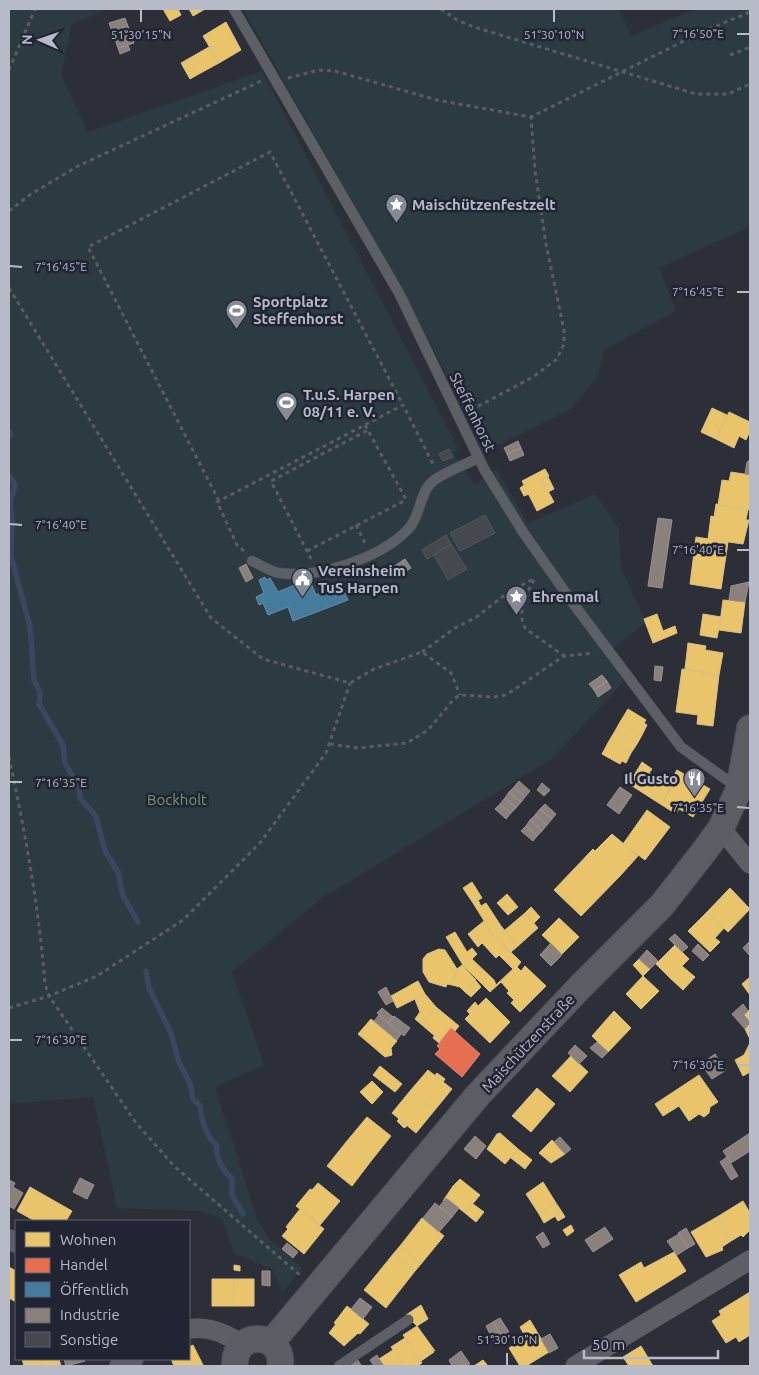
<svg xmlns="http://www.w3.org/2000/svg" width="759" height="1375" viewBox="0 0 759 1375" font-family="Ubuntu,sans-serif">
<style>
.green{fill:#2c3a41}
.homes{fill:#e9c46a;stroke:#dac186}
.shops{fill:#e76f51;stroke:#d98675}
.public{fill:#457b9d;stroke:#678eaa}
.industry{fill:#8a817c;stroke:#989293}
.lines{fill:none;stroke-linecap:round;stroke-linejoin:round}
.stream{stroke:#3c4661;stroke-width:5.5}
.building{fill:#464850;stroke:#545760}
.lane-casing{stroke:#484a51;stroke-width:11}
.street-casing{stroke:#484a51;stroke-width:20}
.secondary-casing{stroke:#484a51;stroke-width:28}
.path{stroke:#5a5d64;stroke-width:3;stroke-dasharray:4 4;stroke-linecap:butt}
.lane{stroke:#5c5f66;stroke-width:10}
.street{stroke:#5c5f66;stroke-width:19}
.secondary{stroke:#5a5d64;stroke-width:26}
.ticks{fill:none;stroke:#b7bbc8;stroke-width:2}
.labels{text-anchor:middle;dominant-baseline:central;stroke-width:5;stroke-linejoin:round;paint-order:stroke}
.poi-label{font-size:15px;font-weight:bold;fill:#b7bbc8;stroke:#202433;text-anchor:start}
.street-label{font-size:15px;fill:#b7bbc8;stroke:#202433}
.park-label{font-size:15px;fill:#709780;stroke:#202433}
.ticks-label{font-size:12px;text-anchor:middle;fill:#b7bbc8;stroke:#202433;stroke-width:5;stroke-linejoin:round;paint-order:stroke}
</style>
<rect width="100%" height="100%" fill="#2c2f38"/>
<path class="green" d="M9,9H108L72,24L61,75L88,132L262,71L458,448L454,454L475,485L496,469L528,523L596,494L619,529L621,568L646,622L606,654L626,679L552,759L322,898L232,972L264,1065L215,1087L258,1221L269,1239L302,1268L283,1292L272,1269L234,1253L222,1219L199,1211L117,1208L93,1097L9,1104Z
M243,9H619L631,36L696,9H750V227L659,268L676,311L604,350L598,376L571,409L483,453L443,368L404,293Z"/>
<path class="homes" d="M163,9H178L181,15L170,21Z
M189,9H205L193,16Z
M226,22L241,50L219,63L203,36Z
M209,47L219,63L197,75L188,59Z
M188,59L197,75L190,79L181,63Z
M712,408L727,415L716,439L701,432Z
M729,412L750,422V431L746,440L739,436L734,448L716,439Z
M545,469L549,476L542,480L554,502L537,511L522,481Z
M731,472L750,475V510L718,505L722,480L729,481Z
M548,477L554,489L548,492L542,480Z
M524,485L529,494L524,496L520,488Z
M716,504L748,509L746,520H749L743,544L708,539L711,516L714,517Z
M696,537L728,542L721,589L690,584Z
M723,600L745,602L741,633L719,630Z
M657,614L663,631L675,626L677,633L653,643L644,619Z
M703,614L721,617L717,638L700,635Z
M688,643L706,646L705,650L723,653L719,675L685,669Z
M682,669L719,675L713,726L697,724L698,715L676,712Z
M628,709L646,720L644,723L647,725L642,735L620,722Z
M620,722L642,735L637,744L615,731Z
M615,731L637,744L631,753L609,741Z
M609,741L631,753L626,763L622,761L620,764L602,754Z
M642,762L652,769L649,773L671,786L664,800L679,809L676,814L629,784Z
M677,770L710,789L693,817L664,800L674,782L671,780Z
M647,810L670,827L645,860L623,844Z
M612,834L638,856L620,876L595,851Z
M593,849L620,876L581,916L554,890Z
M472,882L482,898L473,903L463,888Z
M730,888L750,909L728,932L707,912Z
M507,894L518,907L508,915L497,903Z
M478,900L481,906L486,903L501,926L493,935L473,903Z
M531,907L540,917L534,923L525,913Z
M707,912L724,928L715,938L720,942L710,952L688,931Z
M525,913L538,928L518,946L505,930Z
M559,918L579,937L562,954L542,935Z
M484,921L492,934L521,962L517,967L521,971L525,966L546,986L520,1012L511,1003L514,1000L507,993L509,991L501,982L490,992L463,965L446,937L455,932L467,952L472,948L477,954L472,959L494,980L496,985L513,969L499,955L496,958L482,943L478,947L468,934Z
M501,926L518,946L511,952L493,935Z
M675,945L689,959L670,978L656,964Z
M439,949L445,950L457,969L452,985L447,984L446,987L429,982L423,972V959L427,954Z
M639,959L650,969L643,976L633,965Z
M462,965L476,980L465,992L460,987L452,985L457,969Z
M682,966L695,977L683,990L670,978Z
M643,976L659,991L641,1009L626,994Z
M750,977V995L742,984Z
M418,981L425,994L417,998L418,1001L416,1002L415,999L397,1008L391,996Z
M476,981L481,987L471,997L465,992Z
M425,994L436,1007L422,1025L415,1019L420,1012L416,1002L418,1001L417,998Z
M486,998L510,1022L490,1043L465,1019L470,1014L467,1011L475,1002L478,1006Z
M436,1007L459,1026L455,1031L451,1028L443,1038L441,1036L436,1037L422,1025Z
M750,1009V1022L744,1015Z
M614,1011L631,1028L608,1052L592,1036Z
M371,1019L397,1041L391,1048L392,1055L385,1057L358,1034Z
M750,1024V1039L745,1029Z
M434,1036H441L443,1038L439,1043L433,1038Z
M750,1043V1072L743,1076L735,1060L744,1055Z
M571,1056L588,1072L570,1092L552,1076Z
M380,1066L402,1084L395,1092L373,1075Z
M428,1070L452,1089L434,1111L410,1091Z
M437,1073L445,1079L443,1082L435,1075Z
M699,1075L718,1102L710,1107L709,1113L704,1117L699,1114L689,1121L679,1106L663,1116L655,1104Z
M372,1081L383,1092L372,1104L360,1092Z
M537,1088L555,1104L531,1132L512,1116Z
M410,1091L434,1111L416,1133L392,1113Z
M367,1117L391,1136L371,1161L347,1141Z
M399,1119L407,1126L404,1128L397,1121Z
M500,1133L518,1149L505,1164L487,1149L497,1134Z
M552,1140L565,1154L551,1163L539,1153Z
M347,1141L371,1161L352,1186L327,1166Z
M518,1149L532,1160L525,1169L511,1158Z
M460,1179L480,1195L465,1213L446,1198L443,1201L453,1186Z
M543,1182L556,1203L539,1214L526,1194Z
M318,1183L340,1201L320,1225L296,1206L310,1189L312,1190Z
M30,1187L72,1211L66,1221H35L17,1211Z
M743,1201L750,1213V1230L743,1237L741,1235L731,1241L717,1217Z
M556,1203L562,1212L544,1223L539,1214Z
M473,1204L484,1212L476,1222L465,1213Z
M300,1209L324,1229L304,1254L282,1236L288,1229L286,1227Z
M562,1212L565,1217L558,1221L555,1216Z
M717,1217L731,1241L722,1247L723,1250L706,1257L691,1232Z
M422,1218L444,1236L421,1264L400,1246Z
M571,1225L574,1231L567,1236L563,1230Z
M400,1246L421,1264L415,1271L394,1253Z
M674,1252L686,1271L636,1302L619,1275L641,1262L644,1268Z
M394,1253L415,1271L386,1308L364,1290Z
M234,1265L240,1266V1271L234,1270Z
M9,1267L16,1271V1302L9,1298Z
M212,1279H234L233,1306H212Z
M234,1279H254V1306H233Z
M750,1292V1335L739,1342L736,1337L726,1343L712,1321L721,1315L719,1311Z
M421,1305L428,1319L417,1326L406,1315Z
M347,1306L369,1324L360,1334L358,1333L344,1346L329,1333L336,1324L334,1323Z
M530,1320L549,1352L526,1366H520L509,1348L526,1338L520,1327Z
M417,1326L435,1351L432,1348L419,1358L403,1335Z
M405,1338L422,1363L417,1366H404L391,1347Z
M193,1345L203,1365L174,1366L171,1359H189V1347Z
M641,1346L653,1366H629L623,1357Z
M432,1348L434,1352L421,1361L419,1358Z
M393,1350L404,1366H384L379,1359Z
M22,1359H40L43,1366H24Z
M40,1359H59L61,1366H43Z
M483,1360L488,1366H474Z"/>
<path class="shops" d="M451,1028L480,1054L462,1077L435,1054L440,1049L437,1046Z"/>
<path class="public" d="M265,577L266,580L270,578L278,592L309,579L316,595L341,584L348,600L293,621L288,607L268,615L263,603L259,605L256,597L264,593L259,580Z"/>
<path class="industry" d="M125,18L134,43L118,48L109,23Z
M128,45L130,50L120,54L118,48Z
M518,441L521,448L507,454L504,448Z
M521,448L524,455L510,461L507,454Z
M750,460V475L745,474L747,462Z
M658,518L672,520L662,588L648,586Z
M405,559L411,568L395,578L390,569Z
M246,564L253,578L246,582L239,568Z
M749,582L745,602L729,600L731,586Z
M655,666L663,667L661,681L654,680Z
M602,675L607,681L594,690L589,684Z
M607,681L611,688L598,697L594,690Z
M519,781L530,791L525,797L514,787Z
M542,783L550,790L544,796L537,790Z
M514,787L525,797L521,802L509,792Z
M620,787L632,795L619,814L607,805Z
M509,792L521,802L516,808L505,798Z
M505,798L516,808L511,813L500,804Z
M500,804L511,813L506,819L495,809Z
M545,804L556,814L552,819L540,809Z
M540,809L552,819L547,825L535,815Z
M535,815L547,825L542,831L530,820Z
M530,820L542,831L537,836L526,826Z
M526,826L537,836L533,841L521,831Z
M675,934L688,947L682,952L669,939Z
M750,941V956L743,948Z
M550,944L562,955L551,966L540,955Z
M698,944L709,955L703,961L692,951Z
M647,950L658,961L650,969L639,959Z
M386,987L393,1001L386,1005L378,992Z
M743,1004L748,1011L744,1015L750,1022L745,1029L732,1014Z
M382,1008L393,1017L388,1023L377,1013Z
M379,1015L401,1034L397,1040L374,1021Z
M394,1016L410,1028L404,1036L388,1023Z
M597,1042L608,1052L602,1058L590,1048Z
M575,1045L587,1056L579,1064L568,1053Z
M715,1054L726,1070L712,1079L701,1064Z
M750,1133V1151L731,1163L723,1151Z
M475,1136L486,1146L476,1159L464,1149Z
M560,1137L571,1149L565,1154L554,1142Z
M727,1157L738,1176L731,1180L720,1162Z
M80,1178L94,1185L87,1199L73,1192Z
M9,1180L15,1183L13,1187L23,1193L14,1209L9,1206Z
M446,1198L459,1208L452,1217L439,1207Z
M435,1203L452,1217L439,1232L423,1218Z
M605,1227L613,1239L593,1252L585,1240Z
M686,1228L695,1244L688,1248L678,1233Z
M543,1232L550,1244L543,1248L536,1237Z
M679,1234L688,1248L677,1255L667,1241Z
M287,1243L298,1252L293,1258L282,1249Z
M262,1271H270V1286L262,1285Z
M360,1298L372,1307L363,1319L351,1309Z
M500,1318L509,1332L502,1337L493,1322Z
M493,1322L502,1337L494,1342L486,1326Z
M550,1334L558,1348L549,1353L541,1339Z
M461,1351L470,1364L452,1366L449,1360Z
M377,1355L379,1359L384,1366H374L370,1360Z
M64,1359H84L85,1361L66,1366Z
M357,1359L361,1365L359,1366H346Z"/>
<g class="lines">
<path class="stream" d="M9,432L11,434L9,437
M9,475L15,485L10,504L12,520L11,556L30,627L34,680L40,692L39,704L63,745L65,763L79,788L80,798L96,816L105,851L118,872L123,896L138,922
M146,971L149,988L171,1033L179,1062L190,1083L193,1099L201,1107C200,1118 207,1139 217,1145C215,1159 223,1170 232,1179V1195L243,1214"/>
</g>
<path class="building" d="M449,449L453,457L443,461L439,454Z
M485,515L495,533L460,551L450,533Z
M446,535L451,544L427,559L422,550Z
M451,544L467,569L448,580L434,555Z"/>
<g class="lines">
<defs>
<path id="lane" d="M234,9L399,293L484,469L523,532L575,606L681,747L738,788
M252,561C261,565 271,572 280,573C319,579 384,557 410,527C419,517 421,492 431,483C441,473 465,465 478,458
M339,1366L408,1320"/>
<path id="street" d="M721,828L750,864
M9,1239L16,1243
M189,1329C209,1326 226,1333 242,1345
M119,1366L134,1359
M575,1366L750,1260"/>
<path id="secondary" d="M271,1343L478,1095L580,987L662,905L706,849L721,828L739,789L750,728
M235,1366C233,1328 285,1332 280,1366"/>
</defs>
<use href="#lane" class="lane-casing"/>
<use href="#street" class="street-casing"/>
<use href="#secondary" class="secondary-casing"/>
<path class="path" d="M441,9L457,20L474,27L696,94H728L750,84
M730,55L750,47
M9,70L35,9
M288,78L319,70L335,71L437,100L531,117L702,32L750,12
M9,211L31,194L78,166L261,81
M9,288L211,618L263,659L350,683L374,669L422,652L451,673L460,695
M471,410L533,377L557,359L564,344V330L546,244L535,170L531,117
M365,425L407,501
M219,501L88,247L270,152L403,405
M356,525L365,543
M244,551L237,545L217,502L403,405L434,466
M307,551L406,500
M311,559L271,481L368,430
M534,580C526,594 516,615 526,629L564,656
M422,652L455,628L475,618L506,594L535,578
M330,744L358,748L407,743L428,730L454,699L460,695L494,697L506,695L564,656L594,653
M9,757C25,832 39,907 45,984L49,996L136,1123L174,1166L301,1276
M9,1008L49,996L97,976L183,920L260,843L326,753L350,683"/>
<use href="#lane" class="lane"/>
<use href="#street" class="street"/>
<use href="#secondary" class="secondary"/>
</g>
<path class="ticks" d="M141,22V10M554,22V10M737,34H749M10,266L22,267M737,292H749M10,524L22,525M737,550H749M10,782H22M737,807L749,808M10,1040H22M737,1065H749M507,1365V1353"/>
<defs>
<symbol id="sight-pin" viewBox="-11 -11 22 30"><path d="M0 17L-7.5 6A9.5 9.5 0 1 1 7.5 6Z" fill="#868a96" stroke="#202433"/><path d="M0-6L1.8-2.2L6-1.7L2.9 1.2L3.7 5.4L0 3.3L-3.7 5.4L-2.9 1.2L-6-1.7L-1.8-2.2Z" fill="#fff"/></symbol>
<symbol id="stadium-pin" viewBox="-11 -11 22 30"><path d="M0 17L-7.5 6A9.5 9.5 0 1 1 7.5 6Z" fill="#868a96" stroke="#202433"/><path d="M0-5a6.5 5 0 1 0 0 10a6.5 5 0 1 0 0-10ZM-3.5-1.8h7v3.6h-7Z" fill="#fff"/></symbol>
<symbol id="civic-pin" viewBox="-11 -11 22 30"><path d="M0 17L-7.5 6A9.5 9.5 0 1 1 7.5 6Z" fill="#868a96" stroke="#202433"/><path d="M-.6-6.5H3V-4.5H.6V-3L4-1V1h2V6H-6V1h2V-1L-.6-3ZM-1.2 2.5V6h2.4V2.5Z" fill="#fff"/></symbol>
<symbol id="restaurant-pin" viewBox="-11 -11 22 30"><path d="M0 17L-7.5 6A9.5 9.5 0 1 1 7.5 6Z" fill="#868a96" stroke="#202433"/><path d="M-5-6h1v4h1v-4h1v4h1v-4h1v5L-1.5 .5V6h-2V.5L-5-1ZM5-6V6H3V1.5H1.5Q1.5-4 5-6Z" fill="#fff"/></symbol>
</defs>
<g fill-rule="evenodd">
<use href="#sight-pin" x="384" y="192" width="25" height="34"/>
<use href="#stadium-pin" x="224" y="298" width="25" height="34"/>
<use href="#stadium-pin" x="274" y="390" width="25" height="34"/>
<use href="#civic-pin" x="290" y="566" width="25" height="34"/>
<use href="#sight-pin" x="504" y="584" width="25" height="34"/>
<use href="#restaurant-pin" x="682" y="766" width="25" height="34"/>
</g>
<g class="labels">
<g class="poi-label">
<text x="412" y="204">Maischützenfestzelt</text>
<text x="253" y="301">Sportplatz<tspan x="253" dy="17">Steffenhorst</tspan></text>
<text x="303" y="394">T.u.S. Harpen<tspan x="303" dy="17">08/11 e. V.</tspan></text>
<text x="318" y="570">Vereinsheim<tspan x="318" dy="17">TuS Harpen</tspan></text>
<text x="532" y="596">Ehrenmal</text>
<text x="678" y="778" text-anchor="end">Il Gusto</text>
</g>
<g class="street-label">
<text transform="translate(473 412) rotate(64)">Steffenhorst</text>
<text transform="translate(528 1043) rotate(-47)">Maischützenstraße</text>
</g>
<g class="park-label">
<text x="177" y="799">Bockholt</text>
</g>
</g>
<g class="ticks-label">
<text x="698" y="38">7°16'50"E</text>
<text x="141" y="39">51°30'15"N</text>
<text x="554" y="39">51°30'10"N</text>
<text x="61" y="271">7°16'45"E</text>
<text x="698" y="296">7°16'45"E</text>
<text x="61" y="529">7°16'40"E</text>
<text x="698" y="554">7°16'40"E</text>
<text x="61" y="787">7°16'35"E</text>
<text x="698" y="812">7°16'35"E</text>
<text x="61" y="1044">7°16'30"E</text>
<text x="698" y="1069">7°16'30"E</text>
<text x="507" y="1344">51°30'10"N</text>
</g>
<rect width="759" height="1375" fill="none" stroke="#b7bbc8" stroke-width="20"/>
<rect x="15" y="1220" width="175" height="140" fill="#202433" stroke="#5c606f"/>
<rect x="25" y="1232" width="25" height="15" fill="#e9c46a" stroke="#5c606f"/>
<text x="60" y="1245" font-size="15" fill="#b7bbc8">Wohnen</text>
<rect x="25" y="1258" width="25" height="15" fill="#e76f51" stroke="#5c606f"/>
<text x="60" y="1270" font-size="15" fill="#b7bbc8">Handel</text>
<rect x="25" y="1282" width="25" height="15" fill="#457b9d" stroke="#5c606f"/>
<text x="60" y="1295" font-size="15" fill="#b7bbc8">Öffentlich</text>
<rect x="25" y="1308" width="25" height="15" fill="#8a817c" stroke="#5c606f"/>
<text x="60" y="1320" font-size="15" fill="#b7bbc8">Industrie</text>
<rect x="25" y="1332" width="25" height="15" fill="#464850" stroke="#5c606f"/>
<text x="60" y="1345" font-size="15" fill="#b7bbc8">Sonstige</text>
<g transform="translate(40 40) rotate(272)" stroke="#202433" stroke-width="4" paint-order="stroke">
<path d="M0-4L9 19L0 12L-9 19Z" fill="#b7bbc8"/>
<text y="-8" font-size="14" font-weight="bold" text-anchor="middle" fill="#b7bbc8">N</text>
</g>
<path d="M584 1350v8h134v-8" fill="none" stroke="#b7bbc8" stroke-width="2.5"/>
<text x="592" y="1350" font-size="15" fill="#b7bbc8" stroke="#202433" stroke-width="4" paint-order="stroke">50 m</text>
</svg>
